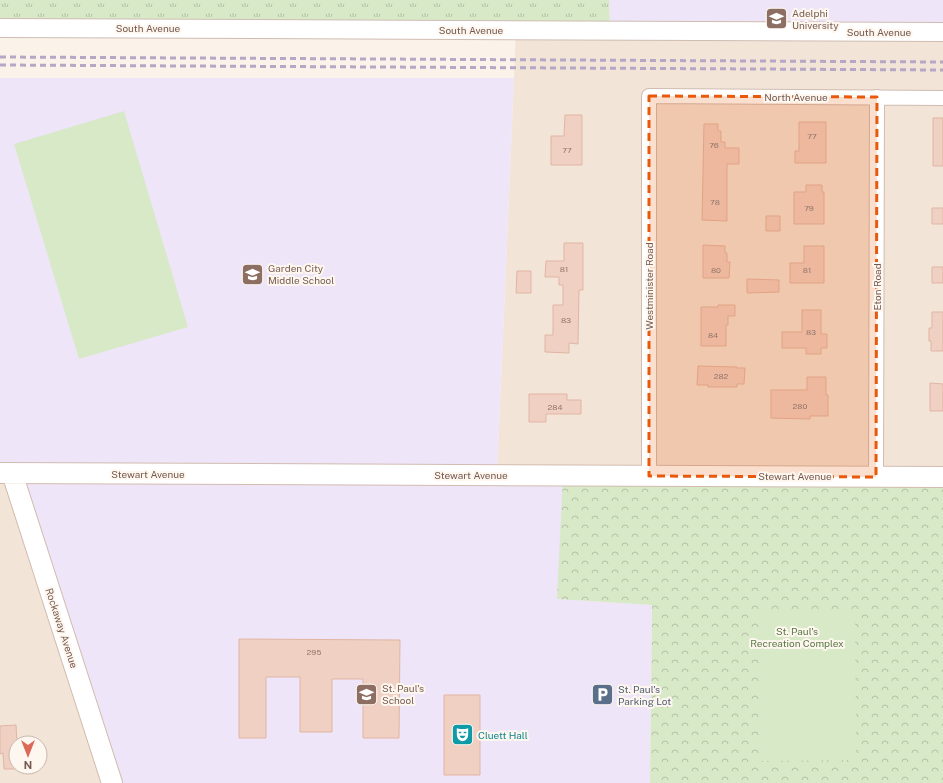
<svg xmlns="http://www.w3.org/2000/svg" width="943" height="783" viewBox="0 0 943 783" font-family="'Public Sans',sans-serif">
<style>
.residential{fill:#f3e4d8;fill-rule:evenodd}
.education{fill:#efe5f8}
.grass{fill:url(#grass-tufts)}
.forest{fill:url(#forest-crowns)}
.pitch{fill:#d8e9c8}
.building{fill:#efd0c2;stroke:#e1b5a3}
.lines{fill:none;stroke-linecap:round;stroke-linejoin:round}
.minor-casing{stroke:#cfbcb2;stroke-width:16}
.tertiary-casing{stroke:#cfbcb2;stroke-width:20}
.secondary-casing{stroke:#d2bcb0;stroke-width:22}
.minor{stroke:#fff;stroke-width:14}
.tertiary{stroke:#fff;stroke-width:18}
.secondary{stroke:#fff;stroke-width:20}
.rail{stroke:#b5a7c5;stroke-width:3;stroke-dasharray:6 4;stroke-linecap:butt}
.marked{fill:#e8590c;fill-opacity:0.2;stroke:#e8590c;stroke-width:3;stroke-dasharray:8 5;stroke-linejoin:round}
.labels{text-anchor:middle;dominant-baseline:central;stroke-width:4;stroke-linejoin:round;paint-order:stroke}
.number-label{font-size:8px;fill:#94766b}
.education-label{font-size:10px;fill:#785e54;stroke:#fef7ef;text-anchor:start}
.street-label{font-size:10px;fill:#75584e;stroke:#fef7ef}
.park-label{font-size:10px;fill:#5a7946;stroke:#fef7ef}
.service-label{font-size:10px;fill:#4e5e75;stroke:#fef7ef;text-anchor:start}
.culture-label{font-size:10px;fill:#0d838f;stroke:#fef7ef;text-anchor:start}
</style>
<defs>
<pattern id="grass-tufts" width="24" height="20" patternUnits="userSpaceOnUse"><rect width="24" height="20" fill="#d8e9c8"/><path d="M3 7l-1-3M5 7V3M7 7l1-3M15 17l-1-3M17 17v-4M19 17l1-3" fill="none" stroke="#b4c0a5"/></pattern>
<pattern id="forest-crowns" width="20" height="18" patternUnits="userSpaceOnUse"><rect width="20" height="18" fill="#d8e9c8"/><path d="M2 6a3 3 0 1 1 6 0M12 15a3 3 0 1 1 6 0" fill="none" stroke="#b4c0a5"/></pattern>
</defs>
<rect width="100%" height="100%" fill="#fbf3e9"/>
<path class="residential" d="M516,29L943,31V477L497,475L514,78Z
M0,473H12L110,783H0ZM16,743H40V767H16Z"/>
<path class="education" d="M609,0H943V32L610,30Z
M0,78H514L497,475H563L558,599L652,605L650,783H111L12,474H0Z"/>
<path class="grass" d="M0,0H609L610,30L0,20Z"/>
<path class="forest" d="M563,475L943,477V783H650L652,605L557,599Z"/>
<path class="pitch" d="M124,111L188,327L79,359L14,144Z
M855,610L856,760L761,761L760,611Z"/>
<path class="building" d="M565,115H582V165H551V136H564Z
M933,118H943V166H933Z
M799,122H826V163H795V151H799Z
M704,124H718V131H721V142H725V148H739V164H727V221L702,220Z
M806,185H822V192H824V224H794V192H806Z
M932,208H943V224H932Z
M766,216H780V231H766Z
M564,243H583V290H579L578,344L569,343V353L545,352V335H553V305H563V285H559V277H545L546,261H564Z
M703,245L725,246V253H727V262H730L729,278H703Z
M804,246H824V283H790V263H804Z
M932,267H943V283H932Z
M517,271H531V293H516Z
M747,279L779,280V292L747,293Z
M718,305H735V316H728V325H726V346H701V307H718Z
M802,310H821V334H827V348H821V354H806V348H782V332H802Z
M932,312H943V351H931V341H929V328H932Z
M698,366L737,367V368H745L744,384H737V387H708V385H697Z
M807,377H826V395H828V416H810V419L771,418V390H807Z
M930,383L943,384V411H930Z
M529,394H567V400H581V414H546V422H529Z
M239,639L400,640L399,738H363V679H332V732H300V677H266V738H239Z
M444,695H480V775H444Z
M16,725L17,743H16V769H4L3,753L0,754V726Z"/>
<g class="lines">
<defs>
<path id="minor" d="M649,476V96L943,98
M876,477L877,97"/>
<path id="tertiary" d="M0,28L943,32"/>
<path id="secondary" d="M0,473L943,477
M12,473L112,783"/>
</defs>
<use href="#minor" class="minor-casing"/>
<use href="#tertiary" class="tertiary-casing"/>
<use href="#secondary" class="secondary-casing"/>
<use href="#minor" class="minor"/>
<use href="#tertiary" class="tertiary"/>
<use href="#secondary" class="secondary"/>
<path class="rail" d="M0,57L943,62
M0,65L943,70"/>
</g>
<path class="marked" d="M649,96L877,97L876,477L649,476Z"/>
<defs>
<symbol id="university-square" viewBox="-11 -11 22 22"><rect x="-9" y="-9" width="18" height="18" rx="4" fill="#8d6e63" stroke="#fef7ef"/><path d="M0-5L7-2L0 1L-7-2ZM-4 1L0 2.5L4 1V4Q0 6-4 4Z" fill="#fff"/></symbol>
<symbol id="school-square" viewBox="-11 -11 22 22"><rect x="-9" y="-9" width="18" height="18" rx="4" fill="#8d6e63" stroke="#fef7ef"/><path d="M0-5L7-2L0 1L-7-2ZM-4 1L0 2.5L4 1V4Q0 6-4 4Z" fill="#fff"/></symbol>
<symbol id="parking-square" viewBox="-11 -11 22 22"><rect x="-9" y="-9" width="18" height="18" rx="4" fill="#5c6f8a" stroke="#fef7ef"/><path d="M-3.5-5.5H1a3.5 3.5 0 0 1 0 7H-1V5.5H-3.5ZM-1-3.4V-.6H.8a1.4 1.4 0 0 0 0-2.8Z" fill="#fff"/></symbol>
<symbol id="theatre-square" viewBox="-11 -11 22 22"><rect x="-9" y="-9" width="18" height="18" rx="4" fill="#0f9aa8" stroke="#fef7ef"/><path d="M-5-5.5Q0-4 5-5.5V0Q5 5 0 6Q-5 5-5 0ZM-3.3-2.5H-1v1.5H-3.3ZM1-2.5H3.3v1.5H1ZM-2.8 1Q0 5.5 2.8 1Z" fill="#fff"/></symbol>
</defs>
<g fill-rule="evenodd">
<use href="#university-square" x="764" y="6" width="25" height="25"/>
<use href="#school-square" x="240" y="262" width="25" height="25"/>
<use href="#school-square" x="354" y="682" width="25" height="25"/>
<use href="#parking-square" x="590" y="682" width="25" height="25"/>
<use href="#theatre-square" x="450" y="722" width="25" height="25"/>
</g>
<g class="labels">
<g class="number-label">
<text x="812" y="136">77</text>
<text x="714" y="145">76</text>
<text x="567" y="150">77</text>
<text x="715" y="202">78</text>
<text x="809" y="208">79</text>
<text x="564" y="269">81</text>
<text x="716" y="270">80</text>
<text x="807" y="270">81</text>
<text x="566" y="320">83</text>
<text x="811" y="332">83</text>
<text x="713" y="335">84</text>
<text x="721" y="376">282</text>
<text x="800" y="406">280</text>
<text x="555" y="407">284</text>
<text x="314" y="652">295</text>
</g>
<g class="education-label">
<text x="792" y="13">Adelphi<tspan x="792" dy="12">University</tspan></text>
<text x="268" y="268">Garden City<tspan x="268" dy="12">Middle School</tspan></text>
<text x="382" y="688">St. Paul's<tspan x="382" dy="12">School</tspan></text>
</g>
<g class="street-label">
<text x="148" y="28">South Avenue</text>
<text x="471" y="30">South Avenue</text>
<text x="879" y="32">South Avenue</text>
<text x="796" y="97">North Avenue</text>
<text transform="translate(649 286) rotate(-90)">Westminister Road</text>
<text transform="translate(877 287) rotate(-90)">Eton Road</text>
<text x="148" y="474">Stewart Avenue</text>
<text x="471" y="475">Stewart Avenue</text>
<text x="795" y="476">Stewart Avenue</text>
<text transform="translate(62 628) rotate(72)">Rockaway Avenue</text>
</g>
<g class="park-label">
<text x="797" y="631">St. Paul's<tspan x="797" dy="12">Recreation Complex</tspan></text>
</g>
<g class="service-label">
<text x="618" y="689">St. Paul's<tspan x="618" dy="12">Parking Lot</tspan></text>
</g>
<g class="culture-label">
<text x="478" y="735">Cluett Hall</text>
</g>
</g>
<g transform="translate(28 755) rotate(180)"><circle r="19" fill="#fef7ef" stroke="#c7b7af"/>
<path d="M0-3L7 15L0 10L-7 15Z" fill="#de6856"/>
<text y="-6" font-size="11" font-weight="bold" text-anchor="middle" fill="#75584e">N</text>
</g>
</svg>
